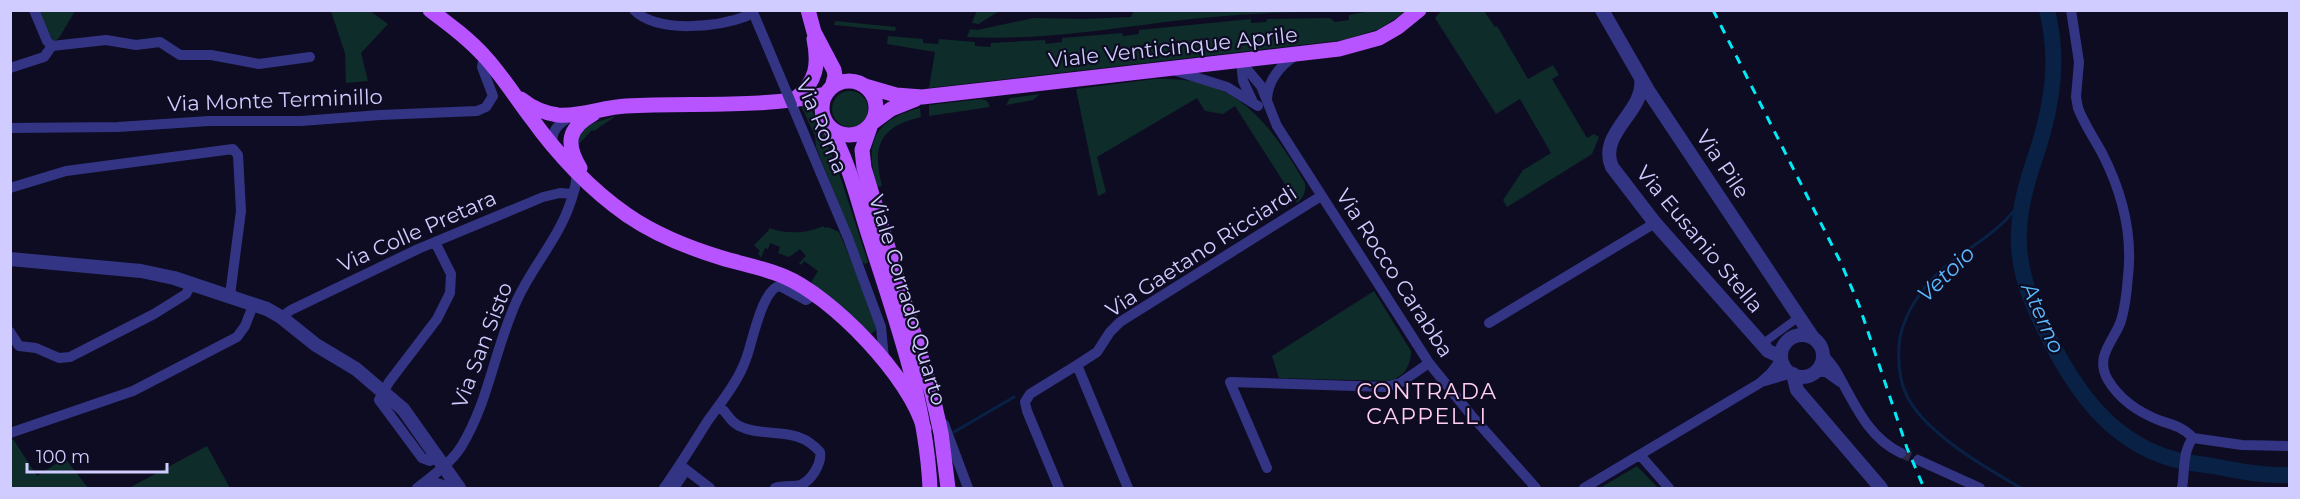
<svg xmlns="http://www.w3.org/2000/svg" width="2300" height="499" viewBox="0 0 2300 499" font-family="Montserrat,sans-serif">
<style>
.green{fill:#0e2c2a}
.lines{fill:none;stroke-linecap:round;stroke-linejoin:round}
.stream{stroke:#082145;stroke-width:3}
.river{stroke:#082145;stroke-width:16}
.minor-tunnel{stroke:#2b2943;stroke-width:10;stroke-dasharray:10 5;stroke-linecap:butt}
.pedestrian{stroke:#333484;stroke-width:8}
.minor{stroke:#333484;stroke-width:10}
.tertiary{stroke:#333484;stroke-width:14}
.primary{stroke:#b753ff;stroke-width:15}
.rail{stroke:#00eaf7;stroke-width:3;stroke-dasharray:9 8;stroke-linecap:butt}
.minor-bridge{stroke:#333484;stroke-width:10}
.tertiary-bridge{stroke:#333484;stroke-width:14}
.labels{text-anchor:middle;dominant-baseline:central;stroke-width:4.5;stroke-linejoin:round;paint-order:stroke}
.street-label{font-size:21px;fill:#d0ccff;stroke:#0e0c22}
.water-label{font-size:22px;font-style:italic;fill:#5abaff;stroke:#0e0c22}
.neighbourhood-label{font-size:22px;letter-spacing:1.5px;fill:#ffcef0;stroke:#0e0c22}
</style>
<rect width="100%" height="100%" fill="#0e0c22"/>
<path class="green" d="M977,10H999V11L979,24L972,23Z
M1134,10H1303V12C1247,13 1191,18 1135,26C1080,33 1023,40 967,37L970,29L977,30L1034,18L1084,19L1131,17Z
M38,11H75L59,38L55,41L52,39Z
M331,11H370L388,24L361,53L368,81L346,83L345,53Z
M1371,11H1407L1379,29L1344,40L929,88L935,52L887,44L888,36L923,39V43L938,44L939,39L975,42V46L990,47L991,43L1045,40L1046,44L1062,42V38L1122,33L1123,36L1139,34V30L1251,19V23L1266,22L1267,19L1330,18L1335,22L1349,20V15Z
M1441,11H1484L1495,27L1497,26L1528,79L1553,65L1559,75L1552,79L1587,138L1594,134L1599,137L1592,154L1507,207L1503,200L1523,170L1551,153L1520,99L1496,114L1435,18Z
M835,21L896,27L895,31L834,25Z
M1155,79C1169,79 1183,79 1196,82C1249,92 1280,140 1305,183C1306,191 1304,197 1297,203L1235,106L1223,114L1205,111L1197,98L1097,157L1106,192L1098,196L1076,89Z
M832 109a18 18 0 1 1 36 0a18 18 0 1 1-36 0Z
M1040,94L1033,100L1006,105L1010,98Z
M982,99L987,101L990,107L929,116V105Z
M800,104L806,105L811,109L824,134L841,179L868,262L866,264L862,262L816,147L815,136Z
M920,108L921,117C879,127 872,146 882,186L877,187C864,142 874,120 920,108Z
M616,116L594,131L592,130L577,146V136L590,124Z
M823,226L825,228L828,227L839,232L879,327L871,334L810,284L818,271L804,261L801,265L799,263L806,256L800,249L789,257L778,253L780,247L770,243L768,249L765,248L761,258L758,253L760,251L754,245L769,230V228C785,234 807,234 823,226Z
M1374,291L1411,351C1411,368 1402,379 1386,381L1279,378L1272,356Z
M13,439L37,476L65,458L88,488H11V440Z
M207,446L230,488H129Z
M1637,466L1658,488H1600Z"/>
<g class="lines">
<path class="stream" d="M954,432L1014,397
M2021,488C1986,468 1927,434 1908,398C1899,382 1898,363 1899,345C1901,320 1917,295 1934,277C1962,249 2001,235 2022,199"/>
<path class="river" d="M2047,10C2059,59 2053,101 2038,149C2029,176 2020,202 2019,232C2017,270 2031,302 2048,336C2075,390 2111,442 2173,459C2186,463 2200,464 2213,466C2238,471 2264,476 2290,475"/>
<path class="minor-tunnel" d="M1901,453L1918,460"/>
<path class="pedestrian" d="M1762,344L1799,317"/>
<path class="minor" d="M34,10L47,41L52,46L106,40L136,45L160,42L180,55H211L259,64L310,57
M634,10C658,34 718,27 747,16
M752,10L787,93
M2071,10L2079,62L2076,97L2078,108C2084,124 2094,138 2102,153C2122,192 2133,232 2128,276C2127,290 2125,307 2121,321C2114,341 2094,356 2108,380C2120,400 2140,413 2161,421C2174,425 2184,428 2193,438
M1240,61L1261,86L1277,126L1429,363L1471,415L1536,488
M1241,61L1243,81L1252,100
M10,68L44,57L52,46
M1176,71L1227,87L1258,106
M1267,99C1268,80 1281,65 1296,55
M792,105L848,238L881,327L884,359
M10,128L118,127L209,121H301L380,115L477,111L486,107L493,96L482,67L483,62L486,58
M553,145C550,130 560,123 572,115
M10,188L66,171L233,149L238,155L241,211L230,295
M435,242L451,274L450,293L437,319L389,382L379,400L422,458L430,461L437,457
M281,317L291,310L418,249L543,197L560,193L573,194
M1489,323L1655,223
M10,332L19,346L36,348L59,358L70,357L154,314L186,294L192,283
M1822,352C1826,359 1832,364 1836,371C1854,402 1867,437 1901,453
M1077,365L1097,352L1110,332L1120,322L1321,196
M1814,372H1826L1840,382
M1765,381L1792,373
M719,406C727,412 729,421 739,426C766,439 796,424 820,452C822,464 811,481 800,485C792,487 784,485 775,488
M944,424L968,488
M10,433L133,391L237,337L245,326L254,303
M1640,455L1669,488
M1918,460L1980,488
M680,465L710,488
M1267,468L1230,382L1385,387L1400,383L1429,363
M422,485L437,483L454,488
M417,488C432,476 450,464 461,447C489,402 495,346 518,298C534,264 559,238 571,201C574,191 578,181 576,170
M664,488C679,467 693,444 707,422C721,402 738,382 746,359C752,344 762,288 780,286L806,300L814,295
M674,488L686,470
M1059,488L1027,411L1025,402L1030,394L1077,365L1128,488
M1584,488L1760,383L1771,373L1782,358
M2182,488C2185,472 2182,452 2193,438L2242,445L2290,446"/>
<path class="tertiary" d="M1602,10L1649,92L1813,338
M1641,79C1646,111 1597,133 1612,167L1655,223L1762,344L1768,351L1781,357
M10,259L141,271L174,278L267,309L281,317L316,345L331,354
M1781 356a21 21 0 1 1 42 0a21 21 0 1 1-42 0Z
M1793,374L1797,390L1881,488
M403,409L459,488"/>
<path class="primary" d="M430,10C450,25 469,39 486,58C503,77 516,98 532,119C557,154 591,190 627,215C656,235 689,248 722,258C742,264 764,268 783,276C832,296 911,378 924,429
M808,10L814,32L834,70L835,76L832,87
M822 108a27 27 0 1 1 54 0a27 27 0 1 1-54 0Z
M865,86L896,95L922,97L1339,49L1379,38L1398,27L1419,10
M521,99C532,108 544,113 558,115C581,117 603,107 626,106C692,102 761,109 826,94
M795,99C817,82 819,64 814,39
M872,123L891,109L916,99
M829,127C849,161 858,202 870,239C896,321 926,402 930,488
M870,127L862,150L864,168L932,393L941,433L948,488
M580,168C565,143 568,128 593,114"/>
<path class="rail" d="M1713,10L1841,263L1859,305L1907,448L1924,488"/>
<path class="minor-bridge" d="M787,93L792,105"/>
<path class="tertiary-bridge" d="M331,354L356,369L403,409"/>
</g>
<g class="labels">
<g class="street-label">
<text transform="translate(1173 47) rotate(-6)">Viale Venticinque Aprile</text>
<text transform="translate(275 100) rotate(-2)">Via Monte Terminillo</text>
<text transform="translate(822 126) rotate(67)">Via Roma</text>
<text transform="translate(1723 164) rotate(56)">Via Pile</text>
<text transform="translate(417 231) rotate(-24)">Via Colle Pretara</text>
<text transform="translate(1700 239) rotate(50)">Via Eusanio Stella</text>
<text transform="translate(1201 251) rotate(-33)">Via Gaetano Ricciardi</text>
<text transform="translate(1395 273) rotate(57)">Via Rocco Carabba</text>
<text transform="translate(908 300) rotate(73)">Viale Corrado Quarto</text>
<text transform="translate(482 345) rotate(-69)">Via San Sisto</text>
</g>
<g class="water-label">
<text transform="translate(1946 274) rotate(-44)">Vetoio</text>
<text transform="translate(2043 318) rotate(66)">Aterno</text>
</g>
<g class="neighbourhood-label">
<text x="1427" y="391">CONTRADA<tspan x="1427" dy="25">CAPPELLI</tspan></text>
</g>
</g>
<rect width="2300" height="499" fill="none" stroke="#d0ccff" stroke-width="24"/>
<path d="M27 463v9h140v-9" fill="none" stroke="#d0ccff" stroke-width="3"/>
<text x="36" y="463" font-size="18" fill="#d0ccff" stroke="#0e0c22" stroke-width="4.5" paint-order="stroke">100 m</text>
</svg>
